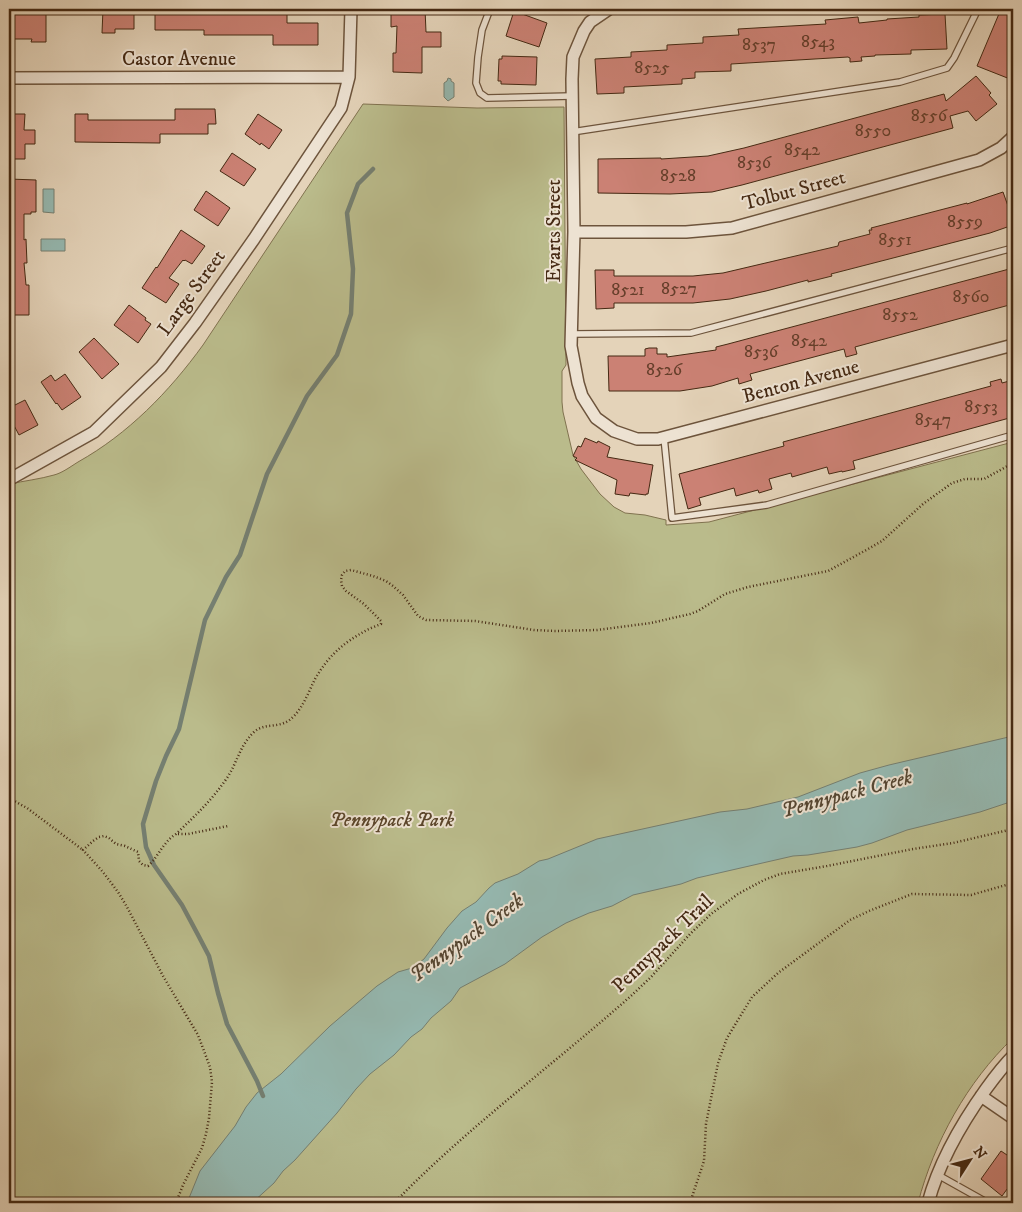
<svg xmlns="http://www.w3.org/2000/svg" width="1022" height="1212" viewBox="0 0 1022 1212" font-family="'IM FELL DW Pica',serif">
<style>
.green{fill:#babb8b;stroke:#80724f}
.water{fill:#95b8b0;stroke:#757f71}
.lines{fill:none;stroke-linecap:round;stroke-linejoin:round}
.stream{stroke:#757f71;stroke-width:4.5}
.building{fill:#cb8174;stroke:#452913}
.lane-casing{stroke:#6d543c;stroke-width:8}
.street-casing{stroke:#6d543c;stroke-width:14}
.path{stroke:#452913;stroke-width:2.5;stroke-dasharray:1 2.5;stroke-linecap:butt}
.lane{stroke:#ede2d2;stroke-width:5.5}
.street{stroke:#ede2d2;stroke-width:11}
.labels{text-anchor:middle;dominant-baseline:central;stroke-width:4;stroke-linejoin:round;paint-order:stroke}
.number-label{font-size:18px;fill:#663f2b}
.street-label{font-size:20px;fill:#452913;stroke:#ede2d2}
.park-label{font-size:20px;font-style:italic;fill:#5c462b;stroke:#ede2d2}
.water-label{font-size:21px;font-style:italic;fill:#554632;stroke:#ede2d2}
</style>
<rect width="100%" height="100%" fill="#e4d3b9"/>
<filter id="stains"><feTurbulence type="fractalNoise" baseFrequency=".004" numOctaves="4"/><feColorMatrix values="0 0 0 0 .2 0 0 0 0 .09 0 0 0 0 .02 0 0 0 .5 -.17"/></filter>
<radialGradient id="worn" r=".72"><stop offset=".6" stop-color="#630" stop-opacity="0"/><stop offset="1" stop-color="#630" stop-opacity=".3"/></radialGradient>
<path class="green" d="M363,104L477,108L564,107L566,365L562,371V402L563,412L573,455L581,469L600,494L614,507L625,513L645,515L666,520V525L709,522L1013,442V1038C967,1082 934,1142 918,1203H9V484C24,481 40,479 54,475C62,473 70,467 78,462C128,434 169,392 203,345Z"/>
<path class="water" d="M448,78L451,79V81L454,83V97L448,101L444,97V83L447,81Z
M43,189H54V213L43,212Z
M41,239H65V251H41Z
M1013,736V801L980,812L907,830L872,843L857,847L808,855L793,856L697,878L681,884L633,895L612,906L589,913L566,923L542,937L505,964L460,988L451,1001L431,1018L422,1029L411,1037L394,1055L370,1074L356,1089L337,1113L295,1160L283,1171L274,1183L252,1203H187L200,1171L235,1126L246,1107L257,1093L281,1074L330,1026L377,986L398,972L412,968L424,959L447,928L462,911L476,902L489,888L495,883L518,874L539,861L548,859L597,839L720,812L747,809L798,797L860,773L889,765Z"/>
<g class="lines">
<path class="stream" d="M263,1096L257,1081L227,1024L218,993L209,956L197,933L182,905L154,865L146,847L143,824L156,781L166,756L179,729L205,620L226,577L240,555L267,474L307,396L337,355L351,314L353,269L347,213L358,184L373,169"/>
</g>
<path class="building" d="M103,9H134V29H115V33H102Z
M155,9H287V23H318V45H273V35H204V30H155Z
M402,9H425L426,32H441V47H422V73L393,72V53H396L397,26L391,27V11H402Z
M1001,9L1013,13V70L1010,79L977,66Z
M514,11L547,23L539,47L506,36Z
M14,12H46V42H31L32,39H11V21H13Z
M945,14L947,49L911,50V54L875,55V56L861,57L862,61L850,62V58L848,57L731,64V71L695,72V78L682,79V84L624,87V93L597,94L595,59L631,57V52L667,50V45L703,43V37L739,35L738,29L826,24L825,20L858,17L859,23L887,20V19L919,17V15Z
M502,56L537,57L536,85L501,84V81H498L499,59H502Z
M976,76L991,93L989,95L997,104L976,121L968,111L950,116L953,128L742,185L712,192L670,194L598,193V159L661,158V159L708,156L744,148L944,94L946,101Z
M175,109H215L216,124H208V134H160V143L75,142V114H88V120H175Z
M9,114H25L24,130H35V144H25V159H9Z
M258,114L282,130L269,149L261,143L260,145L245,134Z
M232,153L256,169L244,186L220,171Z
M9,179L36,180V212H31V214H24V240L26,239L27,263H24L26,285H29V315H10V304H9Z
M206,191L230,208L218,226L194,210Z
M1003,192L1013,220V225L990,233L831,274L832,276L808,282V280L766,291L730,299L693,303H614V308L596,309L595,270H614V276H693L723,273L838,246L839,242L870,234L869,230H872L871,228L967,203V204Z
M181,230L205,246L192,264L185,260L184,261L183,260L169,278L179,284L166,303L142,288L156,267L157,268Z
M1013,268V304L855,347L857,354L846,357L844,349L750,374L752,380L739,384L738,378L712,386L680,391H609L608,356H645V349L649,348H657V354H667V357L716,350V347L728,344Z
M129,305L146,318L145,320L151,324L138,343L114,325Z
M94,338L119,364L102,379L79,352Z
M65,374L81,397L62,410L57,403L56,404L41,382L51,375L55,381Z
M1001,379L1002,383L1013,380V417L853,461L855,469L842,472V471L829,474L827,467L792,477L791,473L769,479L772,489L759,493L758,490L736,496L734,488L699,498L701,505L688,509L679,474L784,446L783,442L991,386L990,382Z
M25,400L38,425L19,435L9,416V408Z
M585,438L597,443L598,441L610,447L607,457L653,465L648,494H646V495L630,493L629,496L615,494L617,480L575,460L577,458L573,456L578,446L581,447Z
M1001,1151L1013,1159V1181L1002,1196L981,1179Z"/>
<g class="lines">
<defs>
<path id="lane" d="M490,9L482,30L478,57L476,83L480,93L487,98L572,96
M572,132L900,82L947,68L954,58L978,9
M572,334L691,333L1013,248
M664,437L672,518L767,505L1013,435
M938,1175L988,1203"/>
<path id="street" d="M609,9L590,22L584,31L573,57L572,79L574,232L571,346L578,383L582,396L596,418L614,431L637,439H658L1013,345
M9,78L349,77
M574,232H686L732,228L979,160L1001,148L1013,137
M9,479L12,478L94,432L161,367L195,323L254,239L341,108L349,77L351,9
M981,1096L1013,1118
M928,1203C939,1162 961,1124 986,1089C994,1078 1003,1066 1013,1056"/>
</defs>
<use href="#lane" class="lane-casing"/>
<use href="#street" class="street-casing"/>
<path class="path" d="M9,798L27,808L83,850
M178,834H188L228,826
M9,940C14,964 16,974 9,998
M176,1203L183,1185L202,1148L206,1134L209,1118L212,1082L210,1067L198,1035L163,976L127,907L118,892L103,872L83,850L93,841L99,837L104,836L109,838L116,844L125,846L138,852L139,861L143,865L148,866C159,856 163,842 176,834C195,816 212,800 227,778C237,763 240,745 254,732C266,721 281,731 295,715C304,705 309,691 315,679C329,655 343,643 367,630C371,628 376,626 381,624V621L364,604L346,591L342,586L341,580L342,575L345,571L351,570L373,576L386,581L393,586L403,595L418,616L426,620L475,621L534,630L555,631L597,630L651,623L690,614L698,611L725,594L748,587L828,571L868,549L882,541L923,504L952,483L965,479H984L1013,463
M394,1203C468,1127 553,1065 632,995L651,977L691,933L711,914L738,894L764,880L780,874L827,866L913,849L953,843L1013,829
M690,1203L704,1161L706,1124L718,1063L727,1038L752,997L778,973L850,920L869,911L912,894L971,895L1013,883"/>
<use href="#lane" class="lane"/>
<use href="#street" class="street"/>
</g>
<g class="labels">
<g class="number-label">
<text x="818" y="42">8543</text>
<text x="759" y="45">8537</text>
<text x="652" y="68">8525</text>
<text x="929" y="116">8556</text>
<text x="873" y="131">8550</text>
<text x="802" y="150">8542</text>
<text x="754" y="163">8536</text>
<text x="678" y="176">8528</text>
<text x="965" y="222">8559</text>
<text x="895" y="240">8551</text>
<text x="679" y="289">8527</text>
<text x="628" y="290">8521</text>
<text x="971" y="297">8560</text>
<text x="900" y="315">8552</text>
<text x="809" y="341">8542</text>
<text x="761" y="352">8536</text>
<text x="664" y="370">8526</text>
<text x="981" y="407">8553</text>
<text x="933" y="420">8547</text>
</g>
<g class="street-label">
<text x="179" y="59">Castor Avenue</text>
<text transform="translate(794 191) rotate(-15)">Tolbut Street</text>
<text transform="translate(554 231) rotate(-90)">Evarts Street</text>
<text transform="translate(192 293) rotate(-54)">Large Street</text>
<text transform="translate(801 382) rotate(-15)">Benton Avenue</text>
<text transform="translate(663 944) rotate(-44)">Pennypack Trail</text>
</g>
<g class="park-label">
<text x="392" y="820">Pennypack Park</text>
</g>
<g class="water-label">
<text transform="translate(847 794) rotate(-15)">Pennypack Creek</text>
<text transform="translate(467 938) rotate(-36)">Pennypack Creek</text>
</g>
</g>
<rect width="1022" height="1212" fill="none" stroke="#e4d3b9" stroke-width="30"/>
<rect x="10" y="10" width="1002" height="1192" fill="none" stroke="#452913" stroke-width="2.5"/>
<rect x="15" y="15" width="992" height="1182" fill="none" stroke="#452913"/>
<g transform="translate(970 1160) rotate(54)" stroke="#ede2d2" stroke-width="4" paint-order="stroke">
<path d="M0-4L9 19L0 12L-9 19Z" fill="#452913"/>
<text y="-8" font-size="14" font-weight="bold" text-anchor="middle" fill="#452913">N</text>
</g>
<rect width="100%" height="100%" filter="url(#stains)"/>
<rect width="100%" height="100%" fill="url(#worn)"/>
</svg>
